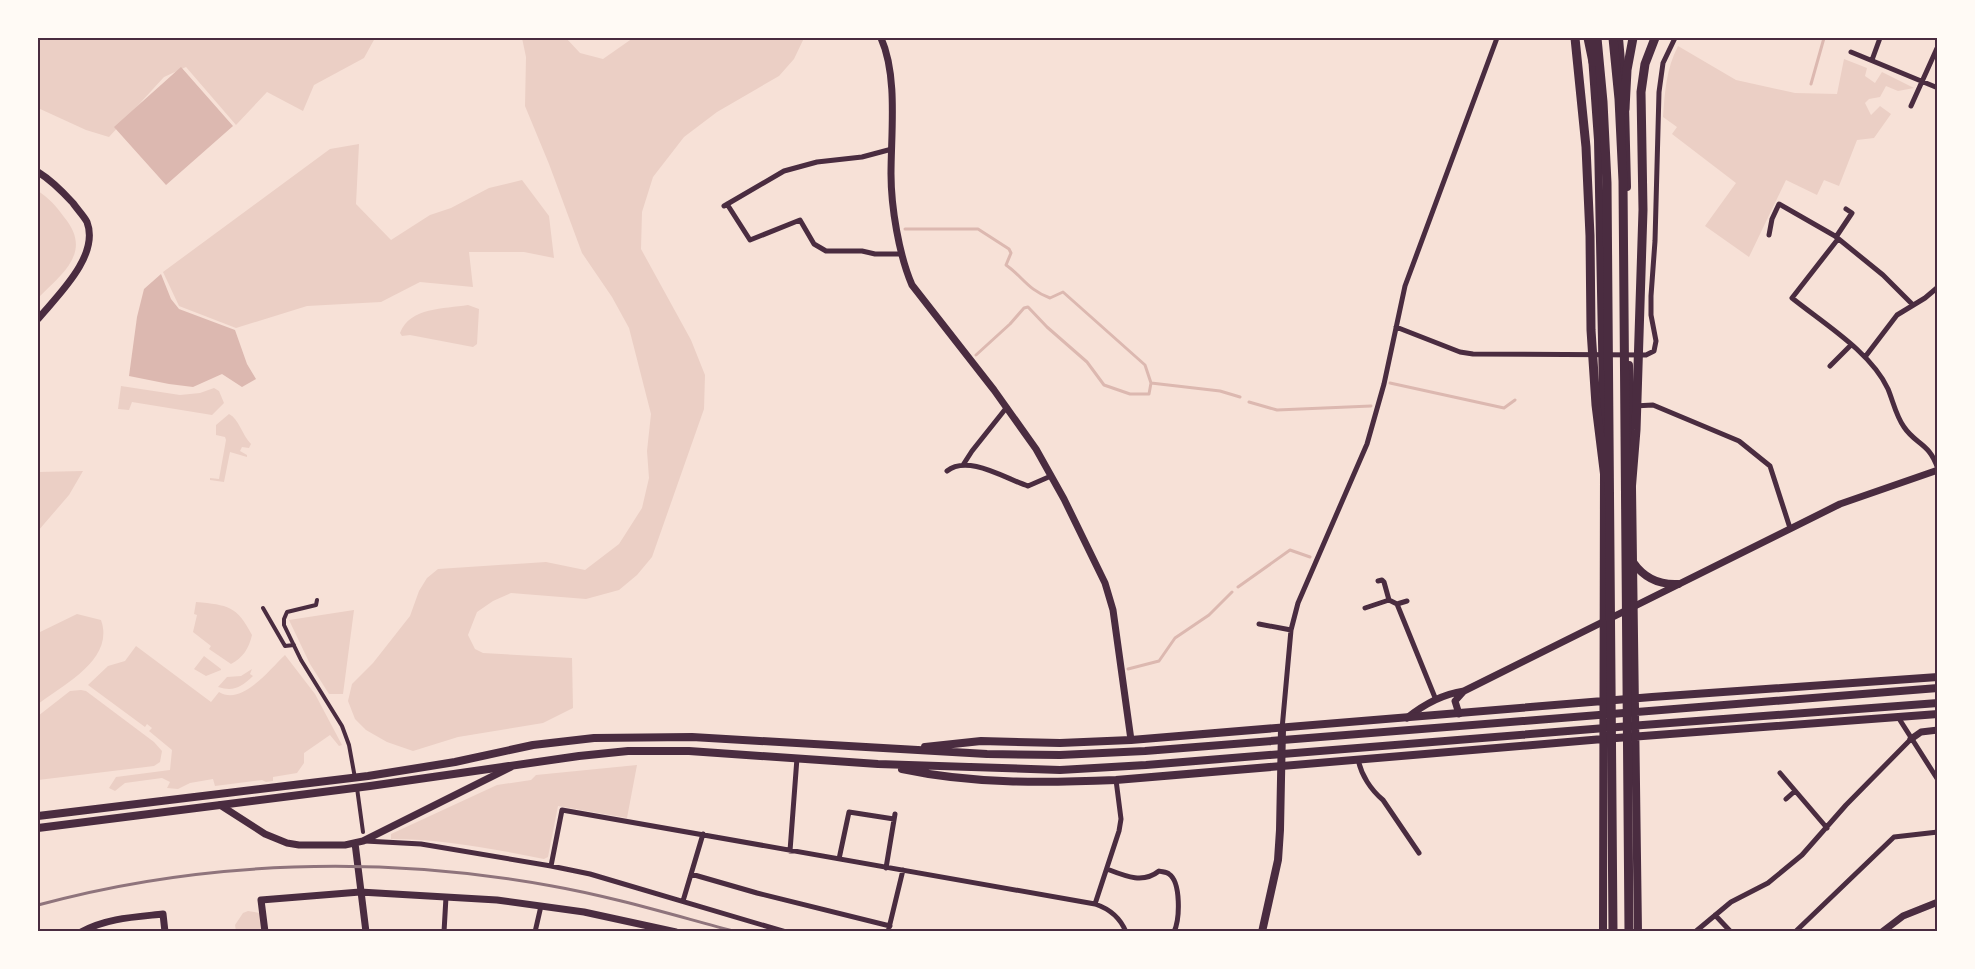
<svg xmlns="http://www.w3.org/2000/svg" width="1975" height="969" viewBox="0 0 1975 969" font-family="'IBM Plex Sans',sans-serif">
<style>
.green{fill:#ebcfc5}
.water{fill:#dcb8b0}
.lines{fill:none;stroke-linecap:round;stroke-linejoin:round}
.stream{stroke:#dcb8b0;stroke-width:3}
.pedestrian{stroke:#4a2c40;stroke-width:4}
.minor{stroke:#4a2c40;stroke-width:5}
.tertiary{stroke:#4a2c40;stroke-width:7}
.secondary{stroke:#4a2c40;stroke-width:8}
.trunk{stroke:#4a2c40;stroke-width:8}
.motorway{stroke:#4a2c40;stroke-width:9}
.rail{stroke:#8f747c;stroke-width:3}
.neatline{fill:none;stroke:#4a2c40;stroke-width:2}
</style>
<rect width="100%" height="100%" fill="#f7e1d7"/>
<path class="green" d="M38,38H375L364,58L314,85L303,111L267,92L236,125L186,67L164,77L109,137L86,130L38,108Z
M522,38H566L580,53L603,59L633,38H804L794,59L779,76L717,112L684,137L653,177L642,212L641,249L691,340L705,375L704,409L652,557L637,575L619,590L586,599L511,593L493,601L477,612L468,635L475,649L483,653L572,658L573,708L543,723L458,737L413,751L387,742L366,730L355,719L348,701L352,684L373,663L410,616L419,591L427,578L438,569L546,562L585,570L619,544L642,508L649,478L647,451L651,414L629,328L612,297L582,253L549,164L525,106L526,57Z
M1678,46L1736,80L1795,93L1837,94L1844,59L1867,68L1865,76L1875,83L1882,72L1914,88L1898,91L1886,86L1880,97L1869,99L1865,103L1871,115L1880,106L1891,114L1874,138L1857,140L1839,186L1824,180L1817,195L1786,180L1749,257L1705,226L1736,183L1672,134L1677,127L1663,117C1665,92 1666,69 1678,46Z
M359,144L356,204L391,240L430,215L451,208L489,188L522,180L549,216L554,258L524,252H469L473,287L420,282L381,302L307,306L236,328L179,306L163,272L330,149Z
M38,191C49,198 56,206 64,217C93,252 63,273 38,298Z
M468,305L479,309L477,344L473,347L410,335L402,336L400,333C410,307 444,309 468,305Z
M121,386L180,395L200,393L214,388L219,391L224,403L212,415L132,402L129,410L118,409Z
M229,414C239,419 242,435 251,444L249,448L242,447L240,451L247,455V457L230,452L224,482L210,480V478L219,479L226,440L225,437L216,435V425Z
M83,471L69,495L38,531V472Z
M196,602C228,605 237,606 252,635C249,648 243,658 231,664L209,649L211,646L193,632L197,615L194,614Z
M354,610L343,694H329L310,664L289,620Z
M77,614L101,620C115,659 64,684 38,704V633Z
M136,646L211,702L219,692C242,706 269,670 285,655L315,694L342,745L339,746L330,735L304,753V763L297,773L273,777V781L266,782L262,780L215,786L213,779L190,783L178,789L167,788L170,782L162,778L125,783L115,791L109,788L116,777L170,770L172,750L149,731L152,728L147,724L145,727L88,685L108,666L125,661Z
M204,656L221,669V670L206,676L194,669Z
M252,669L250,674L253,676C241,687 234,692 218,687L227,677L241,676Z
M81,690L86,691L154,742L162,751L160,762L154,766L38,780V716L70,691Z
M637,765L627,818L558,806L548,857L544,859C494,849 443,839 391,839V834L497,785L531,780L536,775Z
M248,911L260,913L262,931H236L235,925L243,913Z"/>
<path class="water" d="M181,67L233,126L166,185L114,127Z
M161,274L171,299L179,309L235,330L247,364L256,379L242,387L222,374L193,387L169,384L129,376L137,317L144,289Z"/>
<g class="lines">
<path class="stream" d="M1811,84L1824,38
M905,229H978L1009,249L1011,253L1006,265C1023,277 1028,290 1050,298L1063,292L1145,365L1151,383L1149,394H1130L1104,385L1087,362L1047,327L1028,307L1024,308L1010,324L976,355
M1151,383L1220,391L1240,397
M1390,383L1504,408L1515,400
M1249,402L1277,410L1371,406
M1238,587L1290,550L1310,557
M1128,669L1159,661L1175,638L1209,615L1232,592"/>
<path class="pedestrian" d="M317,600L316,605L287,612L284,619V625L301,660L342,726L349,745L355,778
M263,608L285,646L294,645
M357,788L363,832"/>
<path class="minor" d="M1851,52L1938,88
M1872,60L1880,38
M1911,106L1938,46
M727,204L750,240L800,220L814,244L826,251H862L875,254H901
M724,206L784,171L817,162L862,157L892,149
M1769,235L1772,219L1779,204L1835,236L1883,275L1913,305
M1836,237L1852,213L1846,209
M1838,239L1792,298C1823,323 1871,352 1888,389C1893,401 1896,416 1904,427C1916,445 1929,442 1938,469
M1396,327L1460,352L1473,354L1646,355L1654,351L1656,341L1651,315V296L1655,241L1659,92L1663,63L1675,38
M1865,357L1897,315L1925,298L1938,287
M1830,366L1851,345
M1634,406L1653,405L1739,441L1770,466L1790,528
M963,465L972,451L1007,407
M947,471C968,454 1006,479 1028,486L1051,476
M1378,581L1382,580L1384,582L1389,600L1397,604L1436,700
M1397,604L1407,601
M1365,608L1389,600
M1259,624L1291,630
M1898,717L1938,780
M1282,729L1291,630L1298,603L1367,444L1384,384L1405,286L1497,38
M1358,759C1361,775 1371,790 1383,800L1419,853
M1780,773L1827,828
M1786,799L1795,791
M365,841L421,844L551,866L590,874L786,932
M790,851L797,758
M839,859L849,812L894,819
M551,866L562,810L1095,904C1110,909 1120,917 1126,932
M886,868L895,814
M1107,869C1125,876 1143,884 1159,871C1162,872 1167,872 1169,874C1181,882 1180,919 1174,932
M691,874L757,893L890,926
M683,901L703,834
M1095,904L1119,831L1121,819L1116,780
M1715,915L1731,932
M444,932L446,897
M535,932L541,906
M888,932L903,870
M1695,932L1731,902L1768,883L1802,855L1846,805L1911,739
M1795,932L1894,837L1938,832"/>
<path class="tertiary" d="M881,38C898,76 891,133 891,174C891,207 899,255 912,285L994,390L1036,449L1064,499L1105,583L1113,610L1131,740
M38,172C51,180 62,191 73,203C77,209 84,216 87,222C100,256 57,296 38,319
M1459,714L1455,701L1464,691
M1407,718C1423,705 1444,694 1464,691L1840,504L1938,470
M1911,739L1921,732L1938,730
M220,805L265,834L287,843L299,845H345L363,841L511,767
M355,843L366,932
M81,932C107,918 135,917 163,914L165,932
M265,932L261,900L360,892L497,900L584,912L676,932
M1882,932L1903,916L1938,902"/>
<path class="secondary" d="M1262,932L1278,860L1280,830L1282,729"/>
<path class="trunk" d="M1619,38L1623,85
M1592,56L1598,140L1604,442
M1625,104L1627,187
M1629,365L1631,451
M1632,488L1638,932
M1633,562C1644,578 1659,585 1678,584
M925,747L981,741L1060,743L1131,740L1652,697L1938,677
M902,769C972,784 1044,783 1116,780L1603,739L1938,714
M38,816L368,776L455,762L533,745L594,738L692,737L987,754L1060,755L1145,751L1938,688
M38,828L370,786L579,756L628,751H689L878,764L1060,770L1146,765L1643,725L1938,703
M1603,932L1604,473"/>
<path class="motorway" d="M1575,38L1586,147L1590,236L1591,330L1596,405L1605,478
M1588,38L1593,62
M1597,38L1603,102L1607,183L1613,932
M1613,38L1619,99L1623,181L1629,932
M1625,109L1627,70L1633,38
M1631,492L1636,430L1643,210L1641,92L1645,64L1655,38"/>
<path class="rail" d="M38,905C203,860 383,855 552,886C614,897 676,916 737,932"/>
</g>
<rect width="1975" height="969" fill="none" stroke="#fffaf5" stroke-width="78"/>
<rect x="39" y="39" width="1897" height="891" class="neatline"/>
</svg>
